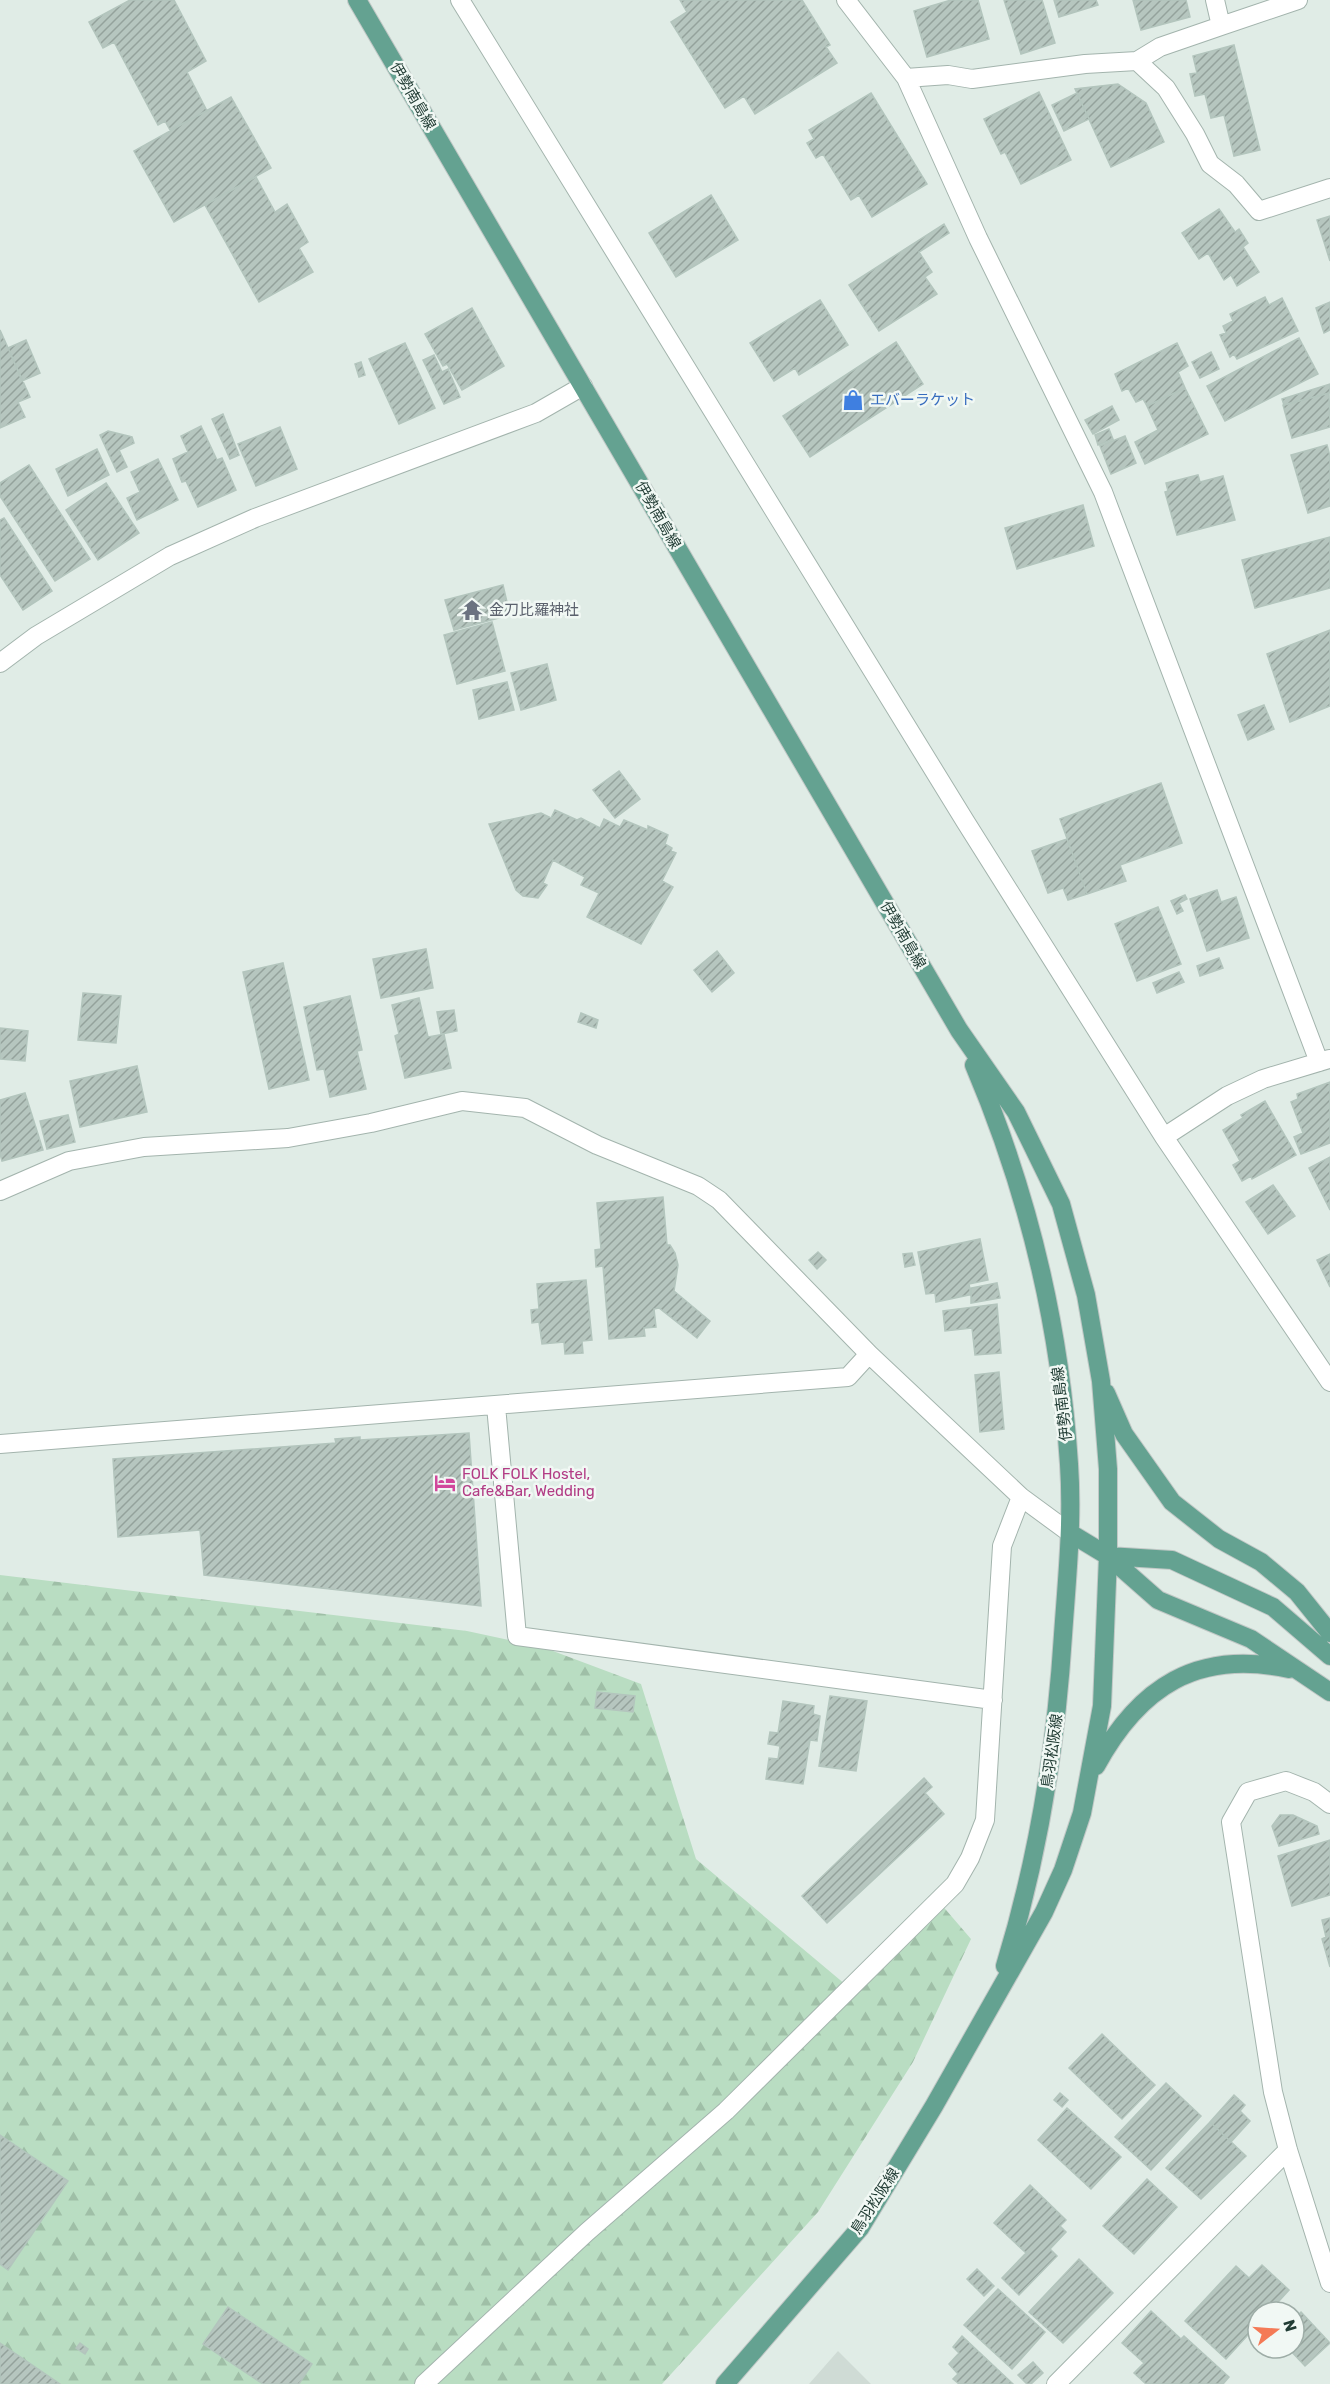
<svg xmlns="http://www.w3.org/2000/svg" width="1330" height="2384" viewBox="0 0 1330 2384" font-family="Rubik,'Noto Sans JP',sans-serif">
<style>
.built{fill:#cfdbd5}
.forest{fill:url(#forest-firs)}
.building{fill:url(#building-hatch);stroke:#b3c5bd;stroke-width:1.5}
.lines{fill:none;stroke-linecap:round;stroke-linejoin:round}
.minor-casing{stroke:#a3b4ad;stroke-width:20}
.major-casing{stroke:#c1c8c6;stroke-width:20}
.minor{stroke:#fff;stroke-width:18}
.major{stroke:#64a291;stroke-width:18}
.labels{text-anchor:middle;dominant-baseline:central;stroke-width:5;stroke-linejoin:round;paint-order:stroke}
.street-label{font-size:15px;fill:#213c34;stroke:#f1f8f4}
.shop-label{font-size:15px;fill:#366cbe;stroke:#f1f8f4;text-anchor:start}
.worship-label{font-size:15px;fill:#5b616d;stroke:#f1f8f4;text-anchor:start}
.hotel-label{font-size:15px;fill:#b23c85;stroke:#f1f8f4;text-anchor:start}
</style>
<defs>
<pattern id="forest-firs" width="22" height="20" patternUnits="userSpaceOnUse" patternTransform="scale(1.5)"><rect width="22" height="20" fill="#b9ddc2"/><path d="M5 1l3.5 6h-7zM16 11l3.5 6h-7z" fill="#9fbfa7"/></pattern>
<pattern id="building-hatch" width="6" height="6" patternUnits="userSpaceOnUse" patternTransform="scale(1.5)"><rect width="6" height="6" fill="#b6c6bf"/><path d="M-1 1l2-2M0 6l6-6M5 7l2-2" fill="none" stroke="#94a29c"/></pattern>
</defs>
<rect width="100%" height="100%" fill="#e0ece6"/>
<path class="built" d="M838,2351L871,2384H809Z"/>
<path class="forest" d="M0,1575L467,1631L545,1648L641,1684L696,1859L846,1985L934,1896L971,1939L913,2062L818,2212L662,2384H0Z"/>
<path class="building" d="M130,0H174L206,61L187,72L207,111L170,130L165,121L158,125L114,42L103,48L89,22Z
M680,0H802L830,45L826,47L837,63L755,114L744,96L725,108L671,22L687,12Z
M951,0H978L989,39L927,57L914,11Z
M1004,0H1042L1055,43L1021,54Z
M1054,0H1096L1098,5L1059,17Z
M1133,0H1186L1190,17L1141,30Z
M1234,45L1260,150L1234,156L1224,115L1211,118L1205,94L1195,96L1190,74L1197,73L1193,56Z
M1118,84L1146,103L1164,142L1111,167L1075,89Z
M1039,92L1071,160L1021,184L1005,152L1001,154L984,119Z
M871,93L927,184L872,217L859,195L851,200L823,154L816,158L807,143L814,139L809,130Z
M1077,93L1089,119L1064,131L1052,105Z
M231,97L271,168L174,222L134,151Z
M256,177L275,212L287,204L308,242L299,248L313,272L259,302L205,205Z
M711,195L738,240L676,277L649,233Z
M1219,209L1235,232L1239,229L1248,243L1243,247L1259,272L1237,286L1231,275L1224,280L1208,253L1199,259L1182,233Z
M1330,216V261L1317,220Z
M944,224L949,233L919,252L932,272L925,277L937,294L879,331L849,285Z
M1265,297L1269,305L1282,298L1298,331L1237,359L1234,354L1230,357L1220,335L1226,333L1223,326L1233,321L1230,314Z
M820,300L848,345L799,375L795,368L774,381L750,343Z
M1330,302V330L1324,333L1316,308Z
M472,308L504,366L462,390L447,364L443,366L425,334Z
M0,330L30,397L18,402L25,417L0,428Z
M1299,338L1318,374L1225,421L1207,386Z
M26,340L40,373L22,381L8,348Z
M896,342L923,384L810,457L783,416Z
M405,343L435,408L399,424L369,359Z
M1177,343L1188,366L1178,372L1185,388L1147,406L1143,399L1136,402L1128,388L1122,391L1115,374Z
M1211,352L1219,369L1200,378L1192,362Z
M434,355L442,372L448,369L460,397L444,404L423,360Z
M361,362L365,375L359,377L355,364Z
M1330,384V393L1284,405L1282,399Z
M1185,388L1208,434L1145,464L1135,442L1158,430L1147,406Z
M1329,393L1330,427L1292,438L1283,405Z
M1112,406L1119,420L1093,434L1085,420Z
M223,414L239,455L230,459L212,419Z
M201,426L217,460L222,458L236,490L198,507L186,481L182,482L173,459L188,452L181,436Z
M280,427L297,469L256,486L238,444Z
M1109,429L1113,439L1098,445L1095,435Z
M108,431L132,437L134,443L119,450L127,467L117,472L100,435Z
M1125,436L1136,463L1111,474L1100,446Z
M1327,445L1330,456V506L1308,513L1291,455Z
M97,449L109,475L68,496L56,469Z
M158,459L178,500L137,520L127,498L140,492L131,472Z
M29,465L90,559L55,581L0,496V483Z
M1198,475L1200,482L1223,476L1235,520L1177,535L1165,492L1168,491L1166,483Z
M106,483L139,533L98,560L66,510Z
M1083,505L1094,546L1017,569L1005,528Z
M4,518L52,591L23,610L0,575V520Z
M1330,537V588L1255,608L1242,560Z
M503,585L510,615L454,630L445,600Z
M492,622L505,671L457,684L444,635Z
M1330,630V706L1290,722L1267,654Z
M547,664L556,700L521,710L511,673Z
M507,682L514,710L479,719L473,690Z
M1264,705L1274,729L1248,740L1238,715Z
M619,771L640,799L615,818L593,790Z
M1161,783L1182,843L1120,865L1126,881L1087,894L1060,819Z
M555,810L577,820L581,818L600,828L604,819L620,827L624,820L648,830V826L668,835L665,844L672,848L671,851L676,853L662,881L673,887L641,944L587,917L599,893L581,885L585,877L553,860L543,883L547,885L538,898L523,896L516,890L489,824L541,813L551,818Z
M1067,839L1087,894L1068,900L1063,888L1048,893L1032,851Z
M1217,890L1221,902L1236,897L1249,938L1207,951L1190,899Z
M1185,895L1187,899L1179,903L1183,911L1177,914L1171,901Z
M1158,907L1181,964L1137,981L1115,924Z
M426,949L433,988L381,998L373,959Z
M717,951L734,973L712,992L694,970Z
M1219,958L1223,968L1200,976L1197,966Z
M283,963L309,1080L269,1089L243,972Z
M1179,972L1184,982L1157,993L1153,983Z
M83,993L121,996L116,1043L78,1040Z
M350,996L362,1050L357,1051L366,1089L330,1097L324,1069L317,1070L304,1007Z
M419,998L428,1037L444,1034L451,1068L405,1078L395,1036L399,1034L392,1005Z
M454,1010L457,1031L441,1034L437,1012Z
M581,1013L598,1020L596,1028L578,1022Z
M0,1028L28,1031L25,1061L0,1059Z
M137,1066L147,1112L80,1127L70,1081Z
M1330,1082V1143L1301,1154L1294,1137L1303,1133L1291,1102L1298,1099L1297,1094Z
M25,1093L43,1150L2,1161L0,1154V1100Z
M1265,1101L1296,1155L1252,1179L1251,1176L1242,1181L1233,1165L1240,1161L1223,1130L1243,1118L1241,1115Z
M68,1115L75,1142L47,1149L40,1121Z
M1330,1157V1210L1309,1168Z
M1273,1185L1295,1216L1268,1234L1246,1202Z
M663,1197L667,1245H670L675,1253L678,1265L674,1291L710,1321L697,1338L659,1308L654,1309L656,1327L644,1328L645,1336L609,1339L603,1266L596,1267L595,1250L601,1249L597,1203Z
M980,1239L988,1280L969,1284L971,1295H969L936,1302L935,1293L926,1294L918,1252Z
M818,1252L826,1260L817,1269L809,1260Z
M912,1253L915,1265L905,1267L903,1254Z
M1330,1254V1287L1317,1260Z
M586,1280L592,1340L582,1341L583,1353L565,1354L564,1342L542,1344L539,1322L532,1323L531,1310L539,1309L537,1284Z
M997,1283L1000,1298L971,1303V1288Z
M997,1304L1001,1353L975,1355L972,1328L945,1331L943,1311Z
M999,1372L1004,1429L980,1432L975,1375Z
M469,1433L481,1606L204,1575L200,1530L118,1537L113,1459L336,1443L335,1439L360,1437V1440Z
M597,1692L635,1696L633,1712L595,1708Z
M830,1696L867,1701L856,1771L819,1766Z
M783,1701L814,1706L813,1714L820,1716L817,1741L810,1740L803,1784L766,1779L769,1758L778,1759L780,1746L768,1744L770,1732L778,1733Z
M924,1778L932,1787L925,1793L944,1814L827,1923L802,1896Z
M1280,1815H1293L1317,1826L1319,1834L1279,1846L1272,1826Z
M1330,1840V1895L1292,1906L1278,1856Z
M1330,1918V1967L1322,1939L1326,1937L1322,1920Z
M1102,2034L1155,2085L1122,2119L1069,2068Z
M1166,2083L1201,2116L1151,2170L1115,2137Z
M1060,2093L1068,2100L1062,2107L1054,2100Z
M1234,2095L1245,2105L1240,2111L1250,2121L1231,2142L1210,2122Z
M1067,2108L1121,2157L1091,2189L1038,2140Z
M1210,2122L1246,2156L1201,2199L1166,2168Z
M0,2135L68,2181L8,2270L0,2264Z
M1147,2179L1177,2207L1134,2254L1103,2226Z
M1030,2185L1066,2220L1060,2226L1066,2232L1050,2249L1057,2256L1019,2295L1002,2278L1026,2253L994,2223Z
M1079,2259L1113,2293L1063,2343L1029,2312Z
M1262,2265L1289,2290L1269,2312H1258V2324L1226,2359L1185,2321L1236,2266L1249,2278Z
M977,2269L994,2286L984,2296L967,2279Z
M998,2289L1045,2332L1012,2369L964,2325Z
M228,2307L312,2364L299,2384H263L203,2344Z
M1151,2311L1181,2339L1184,2336L1229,2377L1223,2384H1146L1134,2373L1144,2363L1122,2343Z
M1301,2312L1330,2343L1305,2366L1288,2348H1294V2319Z
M962,2336L1013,2384H959L953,2379L958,2374L949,2364L959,2353L953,2347Z
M0,2343L60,2384H0Z
M80,2343L88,2349L85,2354L76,2348Z
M1033,2362L1043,2373L1031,2384H1027L1018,2375Z"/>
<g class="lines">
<defs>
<path id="minor" d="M460,0L965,821L1164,1137L1330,1382
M846,0L906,78L978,238L1103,492L1319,1062
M1221,26L1298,0
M1137,61L1160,47L1221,26L1215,0
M906,78L948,75L972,79L1085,64L1137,61L1166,88L1195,134L1210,164L1236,184L1259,211L1330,188
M0,663L36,636L170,556L255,518L536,413L583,386
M1164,1137L1227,1096L1263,1079L1329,1059
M0,1191L69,1161L144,1147L288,1138L371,1123L462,1101L525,1108L597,1145L698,1186L719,1200L869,1354
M496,1406L517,1636L993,1700
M0,1444L848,1377L869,1354L1021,1497L1070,1533
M1330,1804L1314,1792L1286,1781L1248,1792L1231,1822L1273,2092L1288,2150L1330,2283
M424,2384L587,2232L726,2111L955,1884L970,1858L985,1820L1002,1546L1021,1497
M1056,2384L1288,2150"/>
<path id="major" d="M357,0L959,1030L1016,1112L1061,1204L1086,1295L1101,1381L1108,1469V1556L1102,1706L1082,1813L1063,1870L1044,1912L934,2106L860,2228L725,2384
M974,1065C1028,1192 1060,1326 1069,1464C1073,1521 1067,1578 1063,1635C1056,1748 1038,1858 1005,1966
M1106,1393L1124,1434L1172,1502L1219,1539L1261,1562L1297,1592L1330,1633
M1070,1533L1108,1556L1158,1600L1251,1639L1330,1692
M1108,1556L1172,1560L1273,1607L1330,1656
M1096,1766C1139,1687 1197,1649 1289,1669"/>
</defs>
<use href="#minor" class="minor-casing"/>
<use href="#major" class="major-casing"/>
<use href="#minor" class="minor"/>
<use href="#major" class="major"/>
</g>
<defs>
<symbol id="shop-bare" viewBox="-9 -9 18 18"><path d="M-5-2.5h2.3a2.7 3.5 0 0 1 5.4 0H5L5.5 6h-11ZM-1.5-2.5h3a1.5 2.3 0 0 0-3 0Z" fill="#3f7fe0" stroke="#f1f8f4" stroke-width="2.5" paint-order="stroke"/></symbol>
<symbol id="temple-bare" viewBox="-9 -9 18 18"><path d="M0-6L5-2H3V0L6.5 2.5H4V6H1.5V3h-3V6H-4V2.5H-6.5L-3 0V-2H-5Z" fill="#6b7280" stroke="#f1f8f4" stroke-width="2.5" paint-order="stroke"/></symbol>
<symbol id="hotel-bare" viewBox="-9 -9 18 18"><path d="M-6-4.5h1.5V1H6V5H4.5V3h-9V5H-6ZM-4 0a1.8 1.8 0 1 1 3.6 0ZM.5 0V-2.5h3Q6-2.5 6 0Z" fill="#d1479c" stroke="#f1f8f4" stroke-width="2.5" paint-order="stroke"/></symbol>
</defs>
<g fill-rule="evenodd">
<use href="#shop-bare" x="838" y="385" width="30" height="30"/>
<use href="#temple-bare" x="457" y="595" width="30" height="30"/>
<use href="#hotel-bare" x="430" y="1468" width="30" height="30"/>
</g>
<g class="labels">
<g class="street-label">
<text transform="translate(413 96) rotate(60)">伊勢南島線</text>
<text transform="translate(658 515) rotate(60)">伊勢南島線</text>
<text transform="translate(903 935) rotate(60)">伊勢南島線</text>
<text transform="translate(1062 1404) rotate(-97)">伊勢南島線</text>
<text transform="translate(1052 1751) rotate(-82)">鳥羽松阪線</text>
<text transform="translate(875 2201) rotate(-57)">鳥羽松阪線</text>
</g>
<g class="shop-label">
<text x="870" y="400">エバーラケット</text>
</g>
<g class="worship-label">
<text x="489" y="610">金刀比羅神社</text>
</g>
<g class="hotel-label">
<text x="462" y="1474">FOLK FOLK Hostel,<tspan x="462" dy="17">Cafe&amp;Bar, Wedding</tspan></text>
</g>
</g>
<g transform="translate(1276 2330) rotate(73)"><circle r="28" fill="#f1f8f4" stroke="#9eada7" stroke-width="1.5"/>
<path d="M0-4.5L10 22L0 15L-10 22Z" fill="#f47a56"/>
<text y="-9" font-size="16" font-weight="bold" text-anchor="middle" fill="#213c34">N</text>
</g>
</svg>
